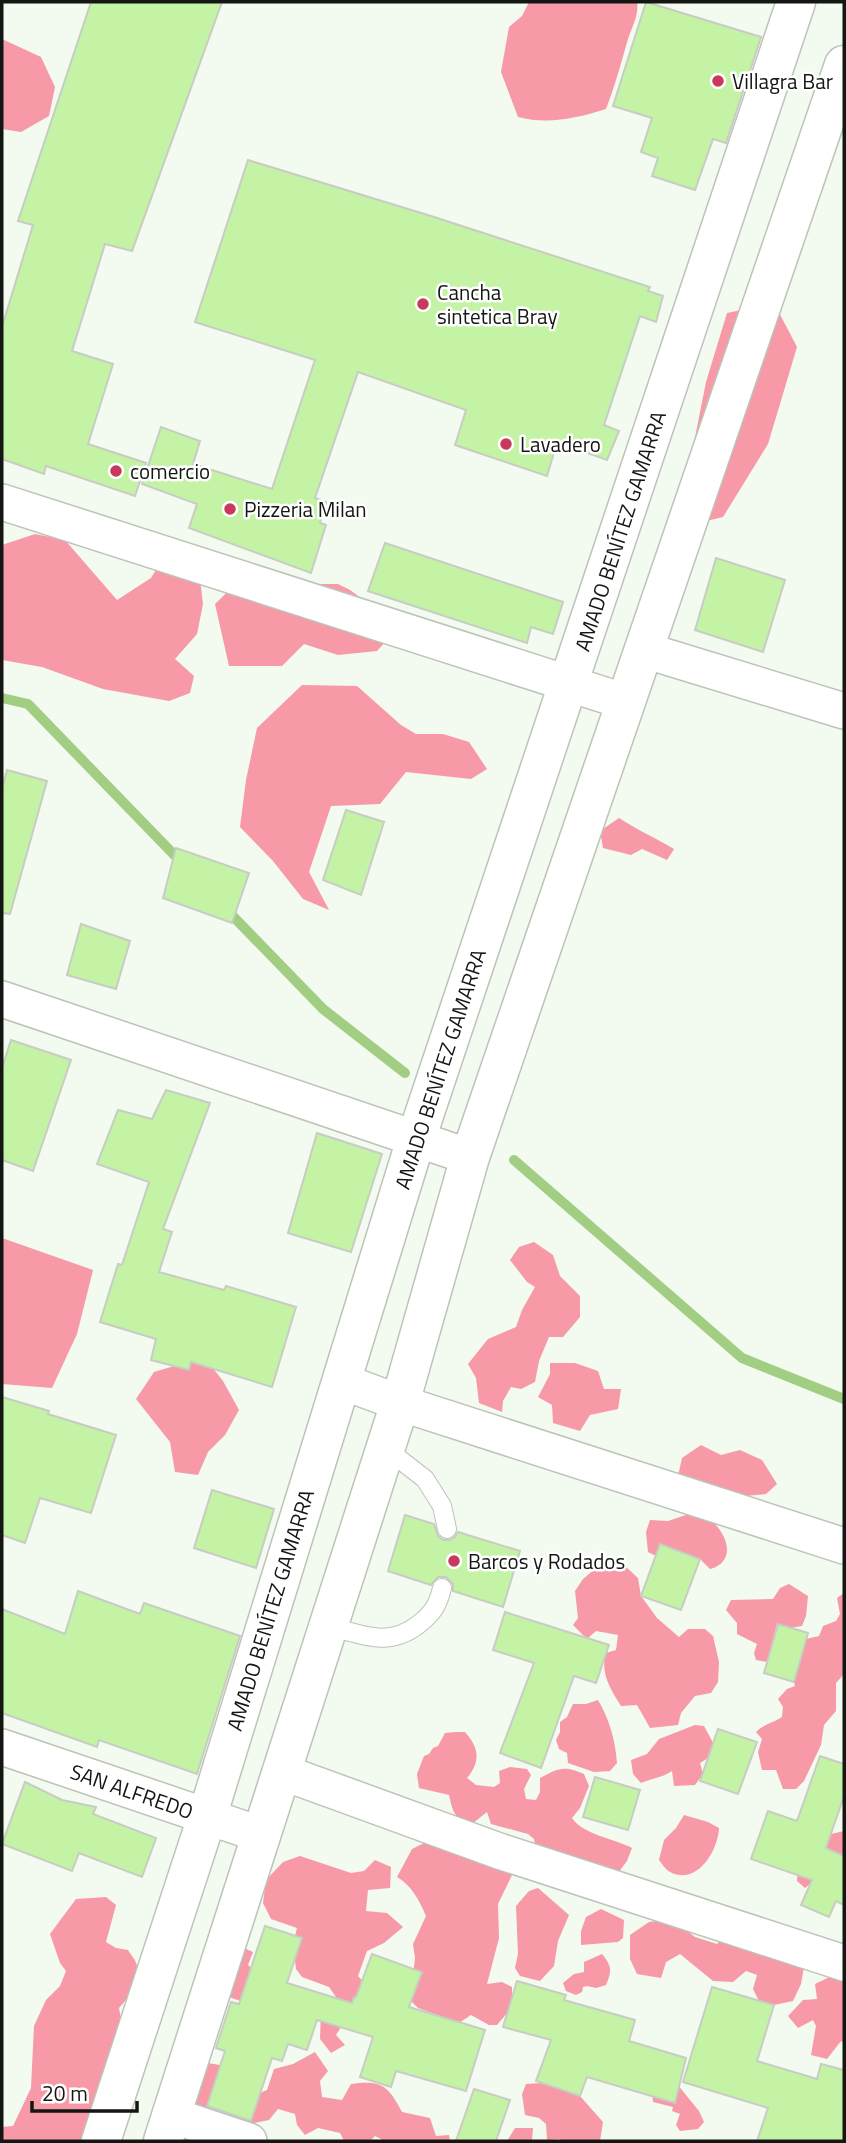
<svg xmlns="http://www.w3.org/2000/svg" width="846" height="2143" viewBox="0 0 846 2143" font-family="'Titillium Web',sans-serif">
<style>
.forest{fill:#f799a6}
.lines{fill:none;stroke-linecap:round;stroke-linejoin:round}
.stream{stroke:#a1ce82;stroke-width:10}
.building{fill:#c4f3a5;stroke:#c7cdc3;stroke-width:2}
.service-casing{stroke:#bdc3b9;stroke-width:20}
.minor-casing{stroke:#bdc3b9;stroke-width:38}
.secondary-casing{stroke:#bdc3b9;stroke-width:41}
.service{stroke:#fff;stroke-width:18}
.minor{stroke:#fff;stroke-width:35}
.secondary{stroke:#fff;stroke-width:38}
.poi-dot{fill:#c8395c;stroke:#fff;stroke-width:2.5}
.labels{text-anchor:middle;dominant-baseline:central;stroke-width:5;stroke-linejoin:round;paint-order:stroke}
.poi-label{font-size:21px;fill:#141613;stroke:#fff;text-anchor:start}
.street-label{font-size:21px;fill:#141613;stroke:#fff}
</style>
<rect width="100%" height="100%" fill="#f3faf0"/>
<path class="forest" d="M529,2H637C639,16 632,26 628,39C621,63 615,86 606,109C577,118 548,125 518,117L501,72L509,27L522,16Z
M2,39L41,57L55,87L49,116L21,132L2,129Z
M774,303L797,347L768,444L723,517L677,528L706,382L727,313Z
M35,534L65,540L117,600L151,578L172,544L197,554L203,604L197,634L175,659L194,676L190,693L169,701L103,689L42,667L2,660V545Z
M248,572L308,584H338L350,590L380,612L386,641L377,651L338,655L304,644L282,666H229L215,604Z
M302,685L357,686L401,725L416,734H443L469,742L487,769L471,779L406,772L380,804L331,806L309,872L329,910L303,899L273,861L240,827L246,780L257,728Z
M619,818C637,830 656,838 674,849L667,860L642,849L631,855L603,848L600,831Z
M2,1238L93,1270L77,1334L52,1388L2,1384Z
M534,1242L553,1255L560,1276L580,1296V1317L563,1337H549L539,1361L535,1382L521,1389L511,1387L503,1401L502,1412L479,1403L476,1378L468,1364L488,1339L516,1327L522,1310L535,1287L527,1282L510,1260L519,1247Z
M204,1357L223,1381L239,1410L225,1435L208,1452L198,1475L175,1472L170,1442L136,1399L154,1372Z
M550,1363H575L598,1371L604,1389H621L618,1409L590,1415L580,1431L553,1423L552,1405L538,1397L550,1374Z
M701,1445L721,1455L740,1450L762,1460L777,1484L766,1494L745,1496L678,1476L682,1458Z
M692,1513C699,1516 709,1518 714,1523C729,1538 735,1562 710,1569L700,1559L661,1544L656,1556L648,1552L646,1532L650,1520L668,1521Z
M625,1566L638,1578L641,1596L657,1618L679,1637L688,1629H705L713,1636L719,1662L718,1682L711,1693L695,1696L681,1713L678,1725L650,1728L637,1705L621,1706C610,1688 600,1673 606,1653L616,1650L618,1635L596,1631L587,1639L573,1625L578,1618L575,1591L583,1579L595,1569Z
M789,1584L808,1596L806,1616L802,1626L790,1628L777,1624L767,1662L756,1660L754,1653L757,1644L737,1634V1623L726,1610L731,1600L773,1599L780,1588Z
M844,1593V1674L836,1683V1711L824,1725L821,1745L804,1781L796,1789H783L776,1770H762L758,1752L762,1739L756,1732C764,1724 773,1723 782,1717L783,1707L778,1699L787,1689L795,1686L794,1682L806,1639L819,1636L823,1626L836,1621L840,1614L837,1598Z
M598,1700C610,1721 615,1739 617,1763L610,1771L594,1772L568,1763L567,1753L559,1749L556,1740L560,1732V1722L567,1717L573,1704H586Z
M695,1725L704,1726L718,1752L700,1763L703,1774L695,1785L674,1786L672,1771C662,1778 652,1778 641,1783L633,1774L631,1760L647,1754L659,1739Z
M455,1732H465C479,1748 481,1761 467,1778L476,1785L494,1787L500,1783L499,1771L510,1767L527,1769L531,1775L524,1789L526,1799L536,1800L540,1792V1778C558,1768 564,1765 584,1774L589,1786L580,1808L572,1818C582,1834 615,1839 632,1848L627,1861L618,1873L536,1852L534,1839L528,1834L491,1824L487,1812L473,1823C454,1820 453,1812 449,1795L419,1788L417,1774L424,1756L429,1754L433,1748L438,1746L445,1733Z
M684,1815L708,1822L719,1828C718,1851 697,1886 670,1872C666,1870 662,1864 659,1860L664,1840L676,1828Z
M844,1831V1856L827,1848L811,1883L805,1888L797,1881L798,1869L827,1835Z
M432,1839L513,1873L498,1904L499,1938L487,1984L502,1982L512,1987V2007L497,2025H489L471,2015L459,2023L418,2008L410,2000L415,1958L413,1944L426,1916C419,1900 412,1886 397,1877L412,1849Z
M300,1856L351,1873L364,1871L375,1860L391,1867L390,1888L368,1890L366,1911L387,1913L403,1927L384,1943L367,1951L358,1976L367,1986L336,2035L345,2045L331,2053L320,2039L321,2010L338,2000L329,1987L302,1977L296,1969L293,1944L297,1928L271,1919L263,1903L266,1880L283,1862Z
M538,1888L569,1915L558,1941L554,1966L540,1981L520,1976L515,1968L518,1954L516,1906L529,1891Z
M106,1897L116,1905L106,1942L116,1948L128,1950C131,1955 136,1960 137,1966C141,1980 128,1999 119,2008L125,2043L96,2141H2V2127L13,2126L31,2088L34,2026L46,2000L60,1986L66,1971L60,1963L50,1934L76,1899Z
M601,1909L624,1920L623,1938L618,1942L581,1945V1931L586,1917Z
M672,1919L695,1937L717,1944L730,1929L806,1955L801,1984L793,2001L774,2005L759,2001L753,1989L757,1975L746,1971L733,1982L713,1981L680,1954L666,1962L661,1978L637,1974L630,1959V1935L649,1922Z
M244,1948L253,1952L248,1965L260,1975L285,1978L288,1986L260,2008L229,1997Z
M602,1954C612,1966 612,1971 606,1985L596,1988L587,1986L583,1987L582,1992L576,1995L566,1991L563,1983L574,1974L584,1972V1962Z
M844,1970V2043L841,2041L827,2059L811,2055L816,2026L813,2020L798,2028L788,2016L803,2000L817,1999L815,1984Z
M315,2052L328,2071L320,2081L322,2097L342,2100L351,2084C381,2080 388,2085 402,2112L430,2118L436,2136L449,2135L450,2141H382L381,2139L375,2136L370,2141H344L340,2133L318,2128L305,2135L297,2125L295,2114L278,2109L269,2120L249,2124L238,2115L240,2101L267,2090L274,2069L293,2064Z
M201,2062L220,2065L223,2082L215,2107L194,2110V2071Z
M542,2083L580,2096L603,2122L600,2141H562L560,2139L547,2140L546,2124L539,2118L525,2115L522,2094L526,2084Z
M677,2084L699,2111L704,2122L698,2129L680,2131L676,2125L680,2114L672,2111L673,2107L653,2102L652,2092Z
M515,2128H533L532,2141H507Z"/>
<g class="lines">
<path class="stream" d="M2,698L28,704L183,864
M225,908L323,1009L405,1073
M514,1160L742,1358L844,1399"/>
</g>
<path class="building" d="M91,2H222L132,251L105,244L72,351L113,364L88,444L146,463L135,496L46,466L44,474L2,459V327L33,225L18,221Z
M646,2L761,37L726,143L713,139L695,190L652,176L658,158L641,152L652,118L613,106Z
M248,160L431,216L650,287L648,291L663,296L656,322L640,316L604,425L619,431L607,460L557,442L547,476L455,445L466,410L358,372L315,498L326,502L320,523L326,525L311,573L189,528L197,504L142,484L161,427L200,441L193,464L272,489L315,360L195,322Z
M385,543L563,602L553,634L531,627L527,643L368,591Z
M716,558L785,580L763,652L695,630Z
M7,770L47,781L10,914L2,913V788Z
M346,810L384,822L361,895L323,880Z
M176,848L249,873L232,923L163,898Z
M81,924L130,941L116,989L67,975Z
M11,1040L71,1060L33,1171L2,1160V1068Z
M166,1090L210,1103L163,1229L172,1232L159,1272L224,1290L226,1286L296,1307L272,1387L191,1362L189,1370L151,1360L156,1339L100,1322L118,1264L122,1265L149,1182L97,1164L118,1110L152,1119Z
M317,1133L382,1154L351,1252L288,1233Z
M2,1397L49,1411L48,1414L116,1435L91,1513L40,1498L25,1543L2,1535Z
M212,1490L274,1509L256,1568L194,1548Z
M405,1515L434,1524L438,1536L443,1540H450L455,1537L458,1532L520,1551L503,1607L453,1591V1584L446,1577H438L431,1585L388,1571Z
M660,1544L700,1559L681,1610L641,1596Z
M78,1591L140,1614L144,1603L240,1636L197,1774L99,1740L97,1747L2,1713V1609L65,1634Z
M505,1612L609,1645L596,1683L574,1676L541,1768L500,1753L534,1663L493,1650Z
M778,1624L808,1633L794,1682L764,1673Z
M718,1729L757,1742L738,1794L700,1781Z
M820,1756L844,1764V1796L826,1848L844,1856V1905L836,1901L829,1917L801,1905L812,1880L751,1859L768,1811L797,1821Z
M595,1777L640,1790L628,1830L583,1817Z
M25,1782L62,1800L96,1807L93,1814L156,1838L142,1877L79,1853L72,1871L2,1844Z
M265,1926L302,1938L287,1983L352,2003L354,1997H356L372,1954L422,1972L409,2007L485,2030L466,2091L396,2071L391,2087L360,2077L373,2037L317,2020L307,2050L288,2044L282,2061L272,2058L251,2121L207,2106L225,2051L216,2048L231,2002L239,2004Z
M517,1981L566,1995L564,2000L635,2020L629,2041L686,2058L675,2103L587,2077L580,2096L536,2081L551,2040L503,2027Z
M712,1987L774,2005L757,2061L817,2079L821,2064L844,2070V2141H757L768,2108L683,2082Z
M474,2089L510,2100L496,2141H456Z"/>
<g class="lines">
<defs>
<path id="service" d="M385,1448L425,1479L442,1506L447,1529
M329,1626C362,1635 389,1648 419,1624C433,1613 438,1605 442,1588"/>
<path id="minor" d="M2,502L626,702
M644,650L844,711
M2,999L470,1157
M341,1381L400,1403L844,1546
M2,1747L262,1835
M282,1772L499,1851L844,1963
M171,2115L249,2141"/>
<path id="secondary" d="M101,2141L207,1817L416,1139L796,2
M163,2141L400,1403L470,1157L844,65"/>
</defs>
<use href="#service" class="service-casing"/>
<use href="#minor" class="minor-casing"/>
<use href="#secondary" class="secondary-casing"/>
<use href="#service" class="service"/>
<use href="#minor" class="minor"/>
<use href="#secondary" class="secondary"/>
</g>
<g class="poi-dot">
<circle cx="718" cy="81" r="7"/>
<circle cx="423" cy="304" r="7"/>
<circle cx="506" cy="444" r="7"/>
<circle cx="116" cy="471" r="7"/>
<circle cx="230" cy="509" r="7"/>
<circle cx="454" cy="1561" r="7"/>
</g>
<g class="labels">
<g class="poi-label">
<text x="732" y="81">Villagra Bar</text>
<text x="437" y="292">Cancha<tspan x="437" dy="24">sintetica Bray</tspan></text>
<text x="520" y="444">Lavadero</text>
<text x="130" y="471">comercio</text>
<text x="244" y="509">Pizzeria Milan</text>
<text x="468" y="1561">Barcos y Rodados</text>
</g>
<g class="street-label">
<text transform="translate(620 531) rotate(-72)">AMADO BENÍTEZ GAMARRA</text>
<text transform="translate(440 1069) rotate(-72)">AMADO BENÍTEZ GAMARRA</text>
<text transform="translate(270 1610) rotate(-73)">AMADO BENÍTEZ GAMARRA</text>
<text transform="translate(132 1791) rotate(19)">SAN ALFREDO</text>
</g>
</g>
<rect width="846" height="2143" fill="none" stroke="#141613" stroke-width="7"/>
<path d="M32 2101v10h105v-10" fill="none" stroke="#141613" stroke-width="3.5"/>
<text x="42" y="2101" font-size="21" fill="#141613" stroke="#ffffff" stroke-width="5" paint-order="stroke">20 m</text>
</svg>
